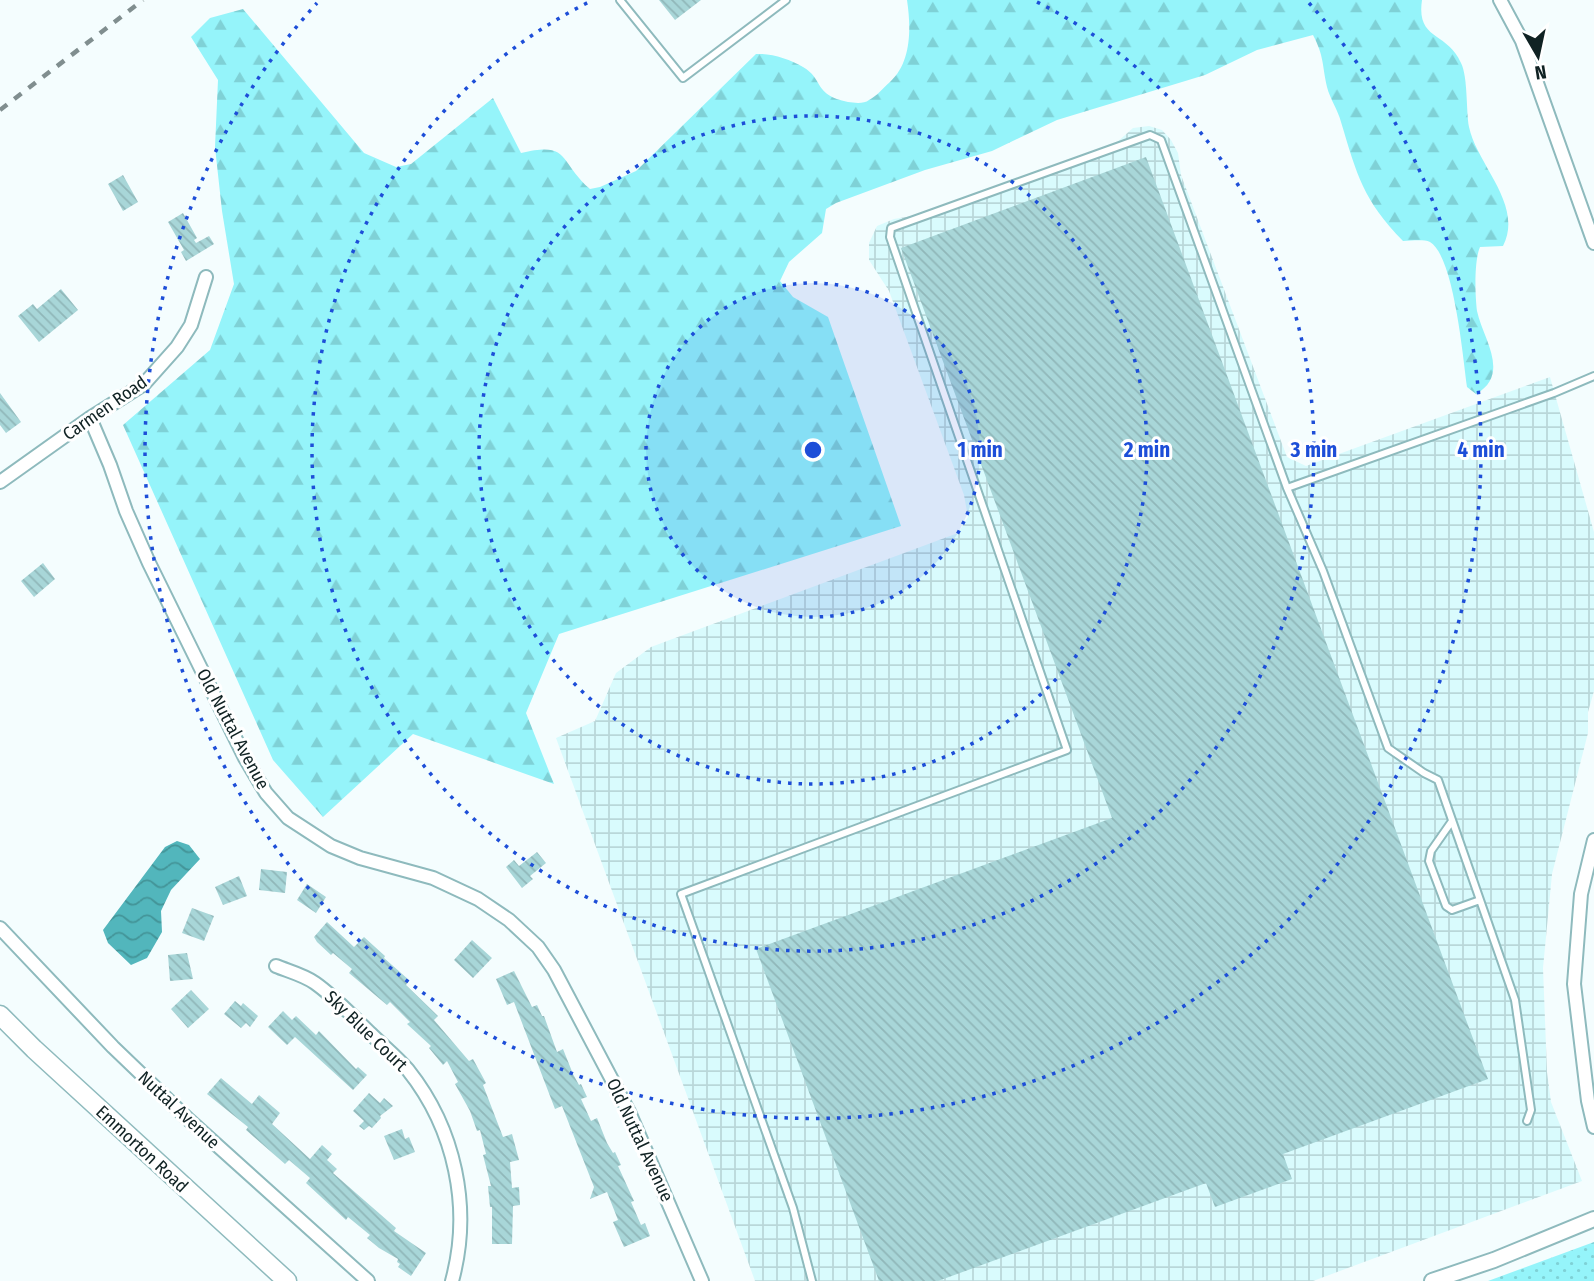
<svg xmlns="http://www.w3.org/2000/svg" width="1594" height="1281" viewBox="0 0 1594 1281" font-family="'Fira Sans Condensed',sans-serif">
<style>
.industrial{fill:url(#industrial-grid)}
.forest{fill:url(#forest-firs)}
.park{fill:url(#park-dots)}
.water{fill:url(#water-waves)}
.building{fill:url(#building-back-hatch)}
.lines{fill:none;stroke-linecap:round;stroke-linejoin:round}
.service-casing{stroke:#8ebabd;stroke-width:10}
.minor-casing{stroke:#8ebabd;stroke-width:16}
.tertiary-casing{stroke:#8ebabd;stroke-width:18}
.secondary-casing{stroke:#8ebabd;stroke-width:21}
.service{stroke:#fff;stroke-width:6}
.minor{stroke:#fff;stroke-width:12}
.tertiary{stroke:#fff;stroke-width:14}
.secondary{stroke:#fff;stroke-width:18}
.rail{stroke:#808e8f;stroke-width:4.5;stroke-dasharray:9 9;stroke-linecap:butt}
.ring{fill:none;stroke:#1d4ed8;stroke-width:3.5;stroke-dasharray:3.5 7}
.labels{text-anchor:middle;dominant-baseline:central;stroke-width:6;stroke-linejoin:round;paint-order:stroke}
.street-label{font-size:18px;fill:#102223;stroke:#fff}
.centre{fill:#1d4ed8;stroke:#fff;stroke-width:3.5}
.ring-label{font-size:21px;text-anchor:middle;font-weight:bold;fill:#1d4ed8;stroke:#fff;stroke-width:6;stroke-linejoin:round;paint-order:stroke}
</style>
<defs>
<pattern id="industrial-grid" width="8" height="8" patternUnits="userSpaceOnUse" patternTransform="scale(1.75)"><rect width="8" height="8" fill="#d9fbfd"/><path d="M0 4h8M4 0v8" fill="none" stroke="#b9d7d9"/></pattern>
<pattern id="forest-firs" width="22" height="20" patternUnits="userSpaceOnUse" patternTransform="scale(1.75)"><rect width="22" height="20" fill="#95f4fa"/><path d="M5 1l3.5 6h-7zM16 11l3.5 6h-7z" fill="#7fd1d6"/></pattern>
<pattern id="park-dots" width="8" height="8" patternUnits="userSpaceOnUse" patternTransform="scale(1.75)"><rect width="8" height="8" fill="#95f4fa"/><path d="M2 2h.1M6 6h.1" fill="none" stroke="#7fd1d6" stroke-width="1.8" stroke-linecap="round"/></pattern>
<pattern id="water-waves" width="16" height="10" patternUnits="userSpaceOnUse" patternTransform="scale(1.75)"><rect width="16" height="10" fill="#52b6bc"/><path d="M0 5q4-4 8 0t8 0" fill="none" stroke="#439498"/></pattern>
<pattern id="building-back-hatch" width="6" height="6" patternUnits="userSpaceOnUse" patternTransform="scale(1.75)"><rect width="6" height="6" fill="#a8d6d8"/><path d="M-1 5l2 2M0 0l6 6M5-1l2 2" fill="none" stroke="#90b7b9"/></pattern>
</defs>
<rect width="100%" height="100%" fill="#f4fdfe"/>
<path class="industrial" d="M1149,126L1162,130L1171,140L1178,153L1181,175L1287,457L1306,466L1550,377L1594,532V691L1588,712V733L1552,874L1543,968L1547,1072L1551,1102L1582,1181L1313,1281H755L556,738L595,721L616,673L651,647L958,533L968,517L964,495L889,291L869,260V243L877,226L894,219L912,216L1116,143L1133,128Z"/>
<path class="forest" d="M907,0H1422C1416,41 1447,31 1461,63C1468,77 1466,110 1469,127C1477,165 1524,205 1503,246L1480,247C1474,261 1475,295 1477,311C1483,339 1511,374 1476,394L1467,387C1463,358 1454,256 1430,242C1423,239 1411,241 1403,241C1363,200 1357,175 1341,122C1338,110 1330,99 1327,87C1322,64 1324,56 1313,35L1257,50L1205,75L1057,120L992,151L925,170L836,203L826,209L822,233L789,262L780,281L793,297L828,317L901,526L559,634L526,713L554,784L413,734L323,817L273,760L123,425L210,350L234,284L222,211L215,147L218,80L191,37L210,18L243,9L364,153L396,167L411,164L493,98L521,153C571,141 558,161 590,189L600,187L636,171L756,54C770,53 790,59 803,67C824,79 813,95 848,102C855,103 864,104 869,100C877,96 883,88 890,82C912,62 911,27 907,0Z"/>
<path class="park" d="M1594,1242V1281H1488Z"/>
<path class="water" d="M177,841L189,845L200,859L171,890L161,911L162,932L147,958L131,965L108,943L103,930L165,847Z"/>
<path class="building" d="M659,0H701L675,20Z
M1146,157L1488,1079L1283,1154L1292,1179L1215,1207L1206,1183L938,1281H879L756,949L1112,818L901,248Z
M123,175L138,202L123,211L108,184Z
M183,213L197,238L194,240L196,243L209,236L214,244L186,261L181,252L184,250L168,222Z
M61,289L78,310L39,342L18,316L33,304L37,309Z
M0,393L21,422L6,433L0,425Z
M43,563L55,579L34,597L21,581Z
M537,852L546,863L530,876L533,879L522,888L506,867L514,860L519,866Z
M261,869L287,872L285,893L259,890Z
M239,876L247,896L223,905L215,887Z
M307,884L326,897L316,913L297,900Z
M192,908L214,916L204,941L182,933Z
M327,922L354,947L364,937L385,956L384,958L409,980L406,985L438,1016L434,1020L469,1061L473,1059L486,1083L483,1085L503,1137L512,1134L519,1160L510,1162L512,1188L519,1187L520,1205L513,1206L512,1244H492V1207H490L488,1186H491L483,1155L486,1154L480,1130L477,1131L470,1111L455,1084L458,1082L447,1061L443,1065L429,1048L431,1046L407,1024L410,1022L390,1002L387,1005L349,973L352,969L333,953L331,955L317,942L314,937Z
M472,940L492,958L473,978L454,960Z
M187,953L193,979L170,981L168,955Z
M514,971L532,1007L537,1005L542,1016H544L557,1052L563,1049L573,1074L579,1085L581,1084L587,1097L581,1099L591,1121L597,1118L607,1143L613,1153L615,1152L621,1165L618,1166L634,1201L631,1202L641,1225L645,1223L650,1236L624,1247L613,1222L618,1220L607,1192L590,1199L594,1187L562,1106L555,1109L514,1002L507,1005L496,979Z
M191,990L209,1009L188,1028L171,1009Z
M235,1001L241,1006L243,1003L258,1016L250,1027L246,1023L241,1028L224,1014Z
M283,1011L292,1020L296,1016L316,1035L319,1031L356,1069L358,1067L367,1075L353,1090L295,1037L287,1045L268,1027Z
M221,1078L252,1104L259,1095L280,1113L272,1124L310,1159L322,1145L332,1154L327,1160L337,1169L333,1173L396,1228L394,1231L426,1253L411,1276L398,1267L400,1264L397,1262L398,1259L379,1248L367,1238L370,1235L348,1217L346,1220L306,1183L310,1178L289,1160L285,1164L246,1130L248,1127L207,1094Z
M369,1093L380,1103L384,1098L393,1106L380,1116L381,1118L372,1128L369,1126L364,1130L359,1126L364,1121L353,1111Z
M402,1129L405,1139L409,1137L415,1152L394,1160L384,1136Z"/>
<g class="lines">
<defs>
<path id="service" d="M620,0L683,78L786,0
M1287,488L1554,393L1594,376
M1452,821L1431,851L1429,861L1446,906L1452,910L1480,900
M812,1281L793,1208L681,894L1067,750L890,237L891,228L1150,135L1161,140L1287,488L1323,571L1388,748L1424,773L1438,780L1515,1000L1531,1110L1527,1121"/>
<path id="minor" d="M1500,0L1522,41L1594,243
M90,418L110,465L126,511L149,563L245,758L266,793L288,818L331,846L360,858L433,878L478,899L509,920L538,947L554,970L629,1112L702,1281
M0,482L90,418L144,384L177,347L191,325L206,277
M1594,840L1581,894L1574,984L1588,1101L1594,1127
M0,928L113,1047L189,1120L368,1281
M276,966C288,971 304,975 315,983C335,997 352,1016 370,1033C382,1045 397,1057 408,1070C455,1129 472,1208 452,1281"/>
<path id="tertiary" d="M1432,1281L1494,1260L1594,1219"/>
<path id="secondary" d="M0,1015L34,1049L287,1281"/>
</defs>
<use href="#service" class="service-casing"/>
<use href="#minor" class="minor-casing"/>
<use href="#tertiary" class="tertiary-casing"/>
<use href="#secondary" class="secondary-casing"/>
<use href="#service" class="service"/>
<use href="#minor" class="minor"/>
<use href="#tertiary" class="tertiary"/>
<use href="#secondary" class="secondary"/>
<path class="rail" d="M0,110L143,0"/>
</g>
<circle cx="813" cy="450" r="167" fill="#1d4ed8" fill-opacity=".12"/>
<g class="ring">
<circle cx="813" cy="450" r="167"/>
<circle cx="813" cy="450" r="334"/>
<path d="M1037 2A501 501 0 1 1 589 2"/>
<path d="M1309 3A668 668 0 1 1 317 3"/>
</g>
<g class="labels">
<g class="street-label">
<text transform="translate(105 408) rotate(-35)">Carmen Road</text>
<text transform="translate(233 729) rotate(62)">Old Nuttal Avenue</text>
<text transform="translate(366 1031) rotate(44)">Sky Blue Court</text>
<text transform="translate(179 1110) rotate(43)">Nuttal Avenue</text>
<text transform="translate(640 1140) rotate(65)">Old Nuttal Avenue</text>
<text transform="translate(142 1149) rotate(43)">Emmorton Road</text>
</g>
</g>
<circle cx="813" cy="450" r="10" class="centre"/>
<g class="ring-label">
<text x="980" y="457">1 min</text>
<text x="1147" y="457">2 min</text>
<text x="1314" y="457">3 min</text>
<text x="1481" y="457">4 min</text>
</g>
<g transform="translate(1538 56) rotate(171)" stroke="#ffffff" stroke-width="5" paint-order="stroke">
<path d="M0-5L12 26L0 18L-12 26Z" fill="#102223"/>
<text y="-10" font-size="19" font-weight="bold" text-anchor="middle" fill="#102223">N</text>
</g>
</svg>
